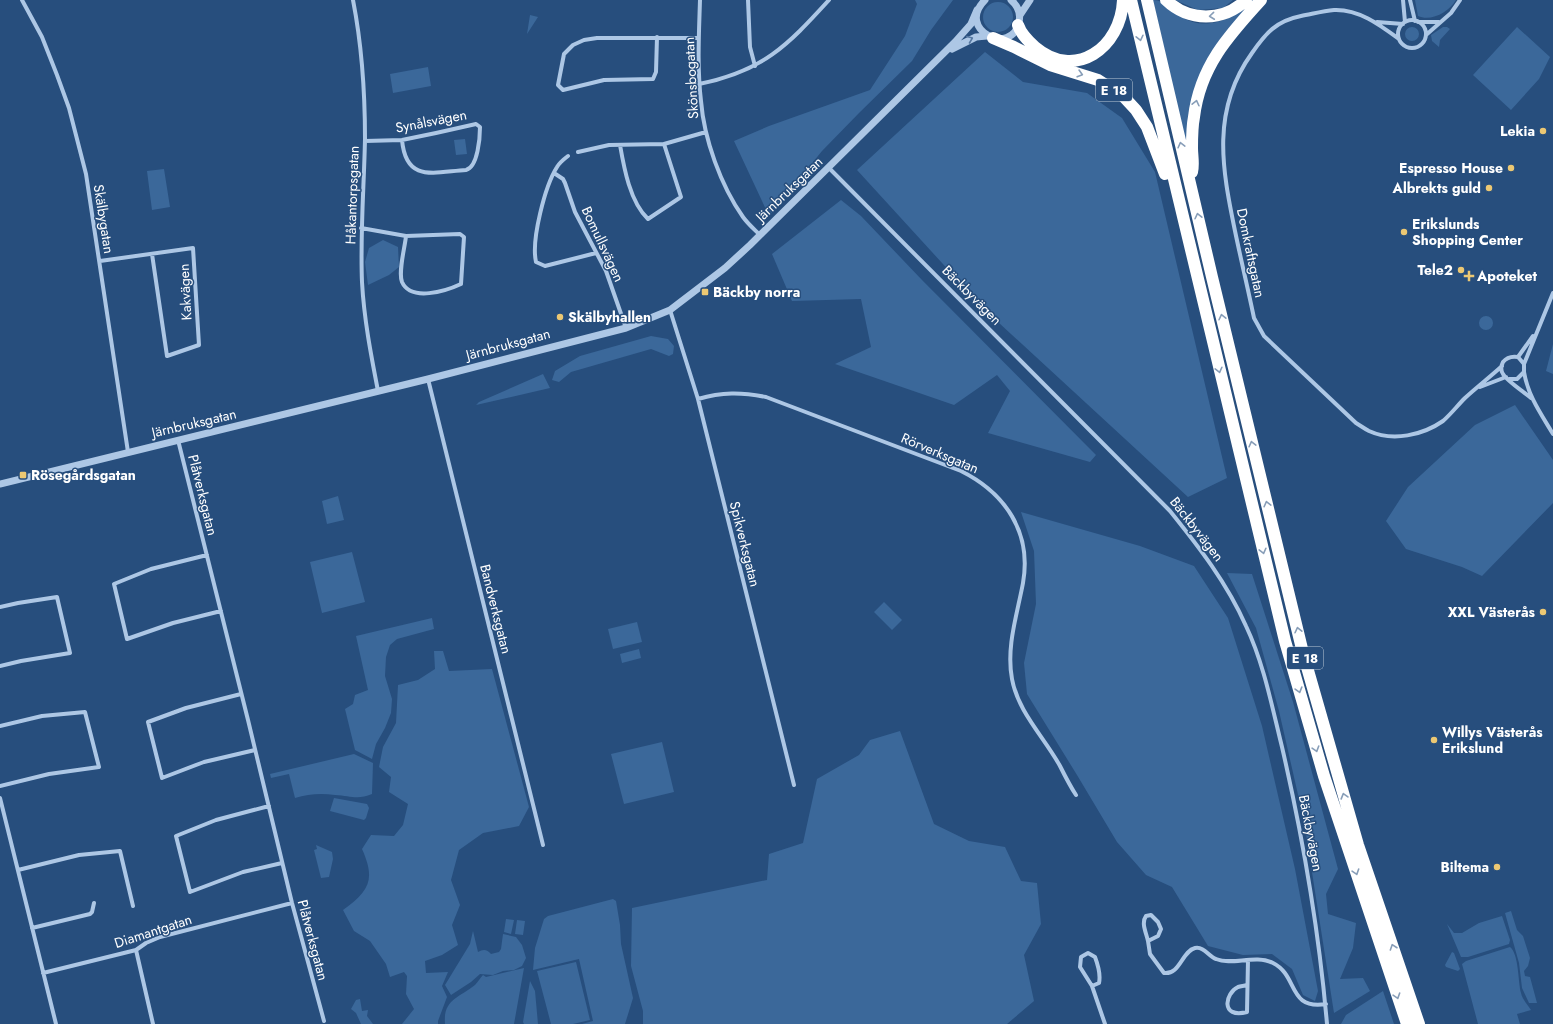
<svg xmlns="http://www.w3.org/2000/svg" width="1553" height="1024" viewBox="0 0 1553 1024" font-family="Jost,sans-serif">
<style>
.green{fill:#3b689a}
.lines{fill:none;stroke-linecap:round;stroke-linejoin:round}
.minor{stroke:#adc7e5;stroke-width:4}
.tertiary{stroke:#adc7e5;stroke-width:7}
.motorway{stroke:#fff;stroke-width:12}
.oneway{stroke:#889eb8}
.oneway2{stroke:#5678a1}
.poi-dot{fill:#ecc873;stroke:#274e7d;stroke-width:1.5}
.labels{text-anchor:middle;dominant-baseline:central;stroke-width:3;stroke-linejoin:round;paint-order:stroke}
.shield{fill:#274e7d;stroke:#becad8;stroke-width:1}
.shield-label{font-size:13px;font-weight:bold;fill:#fff}
.street-label{font-size:14px;fill:#fff;stroke:#274e7d}
.poi-label{font-size:14px;font-weight:bold;fill:#fff;stroke:#274e7d;text-anchor:end}
</style>
<rect width="100%" height="100%" fill="#274e7d"/>
<path class="green" d="M915,0H953L931,30L912,61L859,113L822,151L769,216L734,141L769,126L870,90L905,36L917,4Z
M1153,0C1165,0 1172,10 1182,17C1205,32 1236,19 1251,0H1254L1223,35L1186,144Z
M1175,0H1233L1223,8L1198,10Z
M1415,0H1456C1449,12 1431,22 1418,16Z
M983 17a15 15 0 1 1 30 0a15 15 0 1 1-30 0Z
M530,15L538,17L527,34Z
M1405 34a7 7 0 1 1 14 0a7 7 0 1 1-14 0Z
M1443,27H1447L1450,29L1440,40L1439,47L1432,41L1431,35Z
M1517,27L1550,57L1539,79L1511,110L1473,75Z
M985,52L1023,82L1087,93L1122,118L1155,172L1227,478L1188,497L985,310L857,170Z
M428,67L431,86L393,93L390,74Z
M465,139L467,154L456,155L454,140Z
M164,169L170,207L152,210L147,171Z
M841,200L861,216L922,280L1096,455L1090,462L988,433L1010,391L997,375L954,405L835,364L871,347L861,299L792,301L772,254Z
M383,240L398,247L399,267L389,275L368,285L365,262L369,248Z
M1479 323a7 7 0 1 1 14 0a7 7 0 1 1-14 0Z
M651,336L668,339L674,346L673,354L669,356L651,349L571,372L559,382L552,380L555,371L580,356Z
M1553,344V374L1546,371Z
M543,374L550,388L476,405L479,402Z
M1515,405L1553,460V503L1482,576L1462,567L1406,549L1386,521L1408,487L1475,425Z
M338,496L344,520L327,524L322,501Z
M1021,512L1140,546L1194,566L1228,618L1262,726L1295,869L1318,991L1315,1001L1303,995L1292,969L1272,954L1243,955L1208,946L1172,887L1146,875L1117,842L1077,775L1027,694L1024,663L1036,604L1034,551Z
M352,552L365,602L322,613L310,562Z
M1227,573L1252,574L1293,702L1338,869L1326,894L1328,914L1356,923L1353,948L1340,979L1363,978L1370,991L1334,1013L1304,821L1279,711L1256,628Z
M884,602L902,620L892,630L874,612Z
M432,618L434,629L397,639L390,645L386,657L385,676L392,699L391,713L385,728L376,744L372,759L355,750L345,709L353,704L355,695L368,690L356,636Z
M637,622L642,642L613,649L608,629Z
M639,649L641,658L622,663L620,654Z
M434,651H443L449,671L492,669L529,807L519,826L483,833L459,850L451,880L460,905L452,925L458,945L442,955L425,961L426,973L448,972L442,986L447,997L438,1021V1024H402L414,1009L406,994L407,976L404,972L390,977L386,964L370,941L354,931L343,910C369,891 376,880 362,849L371,835L394,836L403,825L408,804L389,792L391,777L379,767L383,747L396,723L398,685L418,680L435,669Z
M900,731L934,824L969,841L1005,847L1021,881L1037,883L1041,924L1024,955L1034,1001L1007,1024H643V1011L631,966L632,908L767,880L769,854L803,843L817,779L859,755L870,740Z
M662,742L674,792L624,804L611,754Z
M354,754L373,763L372,794C358,800 351,796 335,795C321,793 308,794 295,798L289,774L271,778L270,774Z
M334,798L367,804L369,808L366,818L364,820L330,811Z
M316,845L332,852L333,859L329,877L321,878L314,850L317,849Z
M613,899L616,901L620,925L621,944L633,998L625,1024H582L593,1021L579,959L533,970L535,948L544,919L548,916Z
M1511,911L1517,930L1523,936L1530,958L1528,966L1524,971L1525,976L1530,977L1537,1003H1529L1522,988L1519,963L1505,913Z
M1502,916L1510,940L1509,944L1468,957H1461L1447,924L1454,933H1462L1479,923Z
M506,919L514,920L511,934L504,932Z
M517,920L525,921L523,935L515,934Z
M473,931L478,952C483,949 487,949 491,954L499,952L501,949L503,934L516,937L522,945L526,958L522,966L514,970L503,971L493,975L480,974L471,982L451,995L445,985L470,944Z
M1510,947C1519,954 1518,982 1521,993C1522,999 1528,1005 1531,1010L1517,1014L1520,1024H1478L1462,964L1466,961Z
M1452,952L1454,953L1460,969L1458,971L1446,967L1445,965Z
M576,962L590,1020L573,1024H551L537,971Z
M524,968L514,1024H445C443,999 459,998 475,985C478,982 480,978 483,975L486,977Z
M530,981L535,991L538,1024H524L523,1022Z
M1383,991L1394,1024H1341L1346,1015Z
M360,999L362,1011L368,1010L367,1016L373,1024H361L356,1013L351,1009L356,1000Z"/>
<g class="lines">
<path class="minor" d="M22,0L42,37L57,75L69,108L86,174L128,452
M353,0C362,46 365,92 365,139C364,187 360,235 362,282C364,319 371,355 378,391
M700,0C699,33 697,67 701,101C704,139 721,186 743,217C748,224 754,229 760,235
M748,0L750,47L755,66
M1403,0L1405,22
M1410,0L1415,21
M1398 34a14 14 0 1 1 28 0a14 14 0 1 1-28 0Z
M1377,22L1403,24
M1418,22H1439
M1426,35L1451,13L1460,0
M657,37L656,72L653,79L604,80L563,90L558,85L564,54L573,45L584,40L597,38H699
M1399,39C1380,25 1359,9 1334,10C1323,11 1312,14 1301,16C1276,21 1266,33 1252,53C1211,110 1222,168 1235,231C1241,260 1248,289 1254,318L1264,336L1356,423C1361,426 1365,429 1369,431C1393,442 1423,435 1443,421C1451,414 1457,406 1465,398C1477,387 1490,377 1502,366
M699,84C763,71 787,46 829,0
M365,141L402,140L436,133L476,124L480,127C480,137 478,167 466,170C434,172 406,183 402,140
M620,145C624,168 630,202 648,219L681,197L664,144
M578,152L609,145L664,144L706,132
M568,156C564,159 560,162 557,167C545,186 531,240 536,262L545,266L596,253
M829,168L1170,511C1199,547 1227,583 1246,626C1264,664 1272,707 1282,747C1303,838 1319,931 1327,1024
M554,173L563,179L565,183L575,212L606,271L626,328
M361,228L406,236L460,234L464,237L461,284C446,291 411,302 402,282C398,272 405,247 406,236
M100,261L193,248L199,345L167,356L152,254
M670,310L698,399L794,785
M1518,357L1533,336
M1524,364L1553,293
M1524,372C1528,396 1541,414 1553,434
M428,379L543,845
M1509,379H1517L1524,372V364L1518,357C1512,356 1507,357 1503,362C1501,366 1501,371 1503,374C1507,381 1524,392 1531,398
M1480,387L1506,377
M698,399C722,392 741,392 766,397L961,471C1005,493 1032,532 1023,583C1017,615 1006,647 1012,679C1018,712 1044,737 1060,766C1065,776 1070,786 1076,795
M178,440L248,720L292,903L324,1021
M207,555L151,569L114,584L127,639L173,623L221,611
M0,607L18,603L57,597L70,653L21,661L0,666
M241,694L186,708L148,722L162,778L204,762L255,750
M0,726L42,716L85,712L99,767L49,774L0,786
M0,798L56,1024
M269,806L216,820L176,836L190,892L243,872L282,863
M18,870L79,855L120,851L133,906
M32,928L90,914L92,912L94,903
M1148,941C1146,932 1141,923 1146,916L1151,915L1158,922L1161,929L1158,936L1148,941L1150,954L1164,973C1180,975 1182,951 1195,948C1204,946 1209,957 1216,959C1232,966 1255,954 1273,963C1299,976 1287,1010 1326,1004
M136,950L153,1024
M43,973L136,950L146,943L160,937L292,903
M1247,985C1244,986 1241,986 1238,987C1225,993 1220,1019 1247,1012L1248,960
M1092,986L1099,983C1101,974 1098,965 1095,957L1088,953L1081,957L1080,967L1092,986L1105,1024"/>
<path class="tertiary" d="M985,0C955,30 1012,57 1019,22C1021,13 1018,6 1011,0
M1020,15L1030,0
M952,49L976,37L987,36
M0,484L428,379L626,328L670,310L725,268L750,245L955,42L971,24L977,10"/>
<path class="motorway" d="M1131,0L1285,641L1324,776L1407,1024
M1147,0L1212,277L1303,653L1358,845L1419,1024
M1166,0C1189,22 1223,22 1246,0
M1018,25C1021,34 1028,41 1035,47C1075,81 1121,48 1123,0
M993,38L1014,47L1050,65L1098,80L1123,96L1136,110L1147,127L1165,174
M1192,172C1194,164 1192,156 1192,148C1192,137 1192,127 1194,117C1200,67 1228,36 1261,0"/>
</g>
<defs><path id="oneway-chevron" d="M-2-3.5L2.5 0L-2 3.5" fill="none" stroke-width="1.6" stroke-linecap="round" stroke-linejoin="round"/></defs>
<g class="oneway">
<use href="#oneway-chevron" transform="translate(1212 16) rotate(174)"/>
<use href="#oneway-chevron" transform="translate(1140 38) rotate(77)"/>
<use href="#oneway-chevron" transform="translate(1080 74) rotate(16)"/>
<use href="#oneway-chevron" transform="translate(1196 103) rotate(-77)"/>
<use href="#oneway-chevron" transform="translate(1181 145) rotate(-104)"/>
<use href="#oneway-chevron" transform="translate(1198 216) rotate(-103)"/>
<use href="#oneway-chevron" transform="translate(1222 317) rotate(-103)"/>
<use href="#oneway-chevron" transform="translate(1219 370) rotate(76)"/>
<use href="#oneway-chevron" transform="translate(1252 444) rotate(-104)"/>
<use href="#oneway-chevron" transform="translate(1267 504) rotate(-104)"/>
<use href="#oneway-chevron" transform="translate(1263 551) rotate(76)"/>
<use href="#oneway-chevron" transform="translate(1298 630) rotate(-103)"/>
<use href="#oneway-chevron" transform="translate(1299 690) rotate(74)"/>
<use href="#oneway-chevron" transform="translate(1316 749) rotate(73)"/>
<use href="#oneway-chevron" transform="translate(1344 796) rotate(-106)"/>
<use href="#oneway-chevron" transform="translate(1356 872) rotate(72)"/>
<use href="#oneway-chevron" transform="translate(1393 947) rotate(-109)"/>
<use href="#oneway-chevron" transform="translate(1397 996) rotate(72)"/>
</g>
<use class="oneway2" href="#oneway-chevron" transform="translate(970 39) rotate(-22)"/>
<g class="poi-dot">
<circle cx="1543" cy="131" r="4"/>
<circle cx="1511" cy="168" r="4"/>
<circle cx="1489" cy="188" r="4"/>
<circle cx="1404" cy="232" r="4"/>
<circle cx="1461" cy="270" r="4"/>
<path d="M1467 270h4v4h4v4h-4v4h-4v-4h-4v-4h4z"/>
<rect x="701" y="288" width="8" height="8" rx="2"/>
<circle cx="560" cy="317" r="4"/>
<rect x="19" y="471" width="8" height="8" rx="2"/>
<circle cx="1543" cy="612" r="4"/>
<circle cx="1434" cy="740" r="4"/>
<circle cx="1497" cy="867" r="4"/>
</g>
<g class="labels">
<g class="shield">
<rect x="1096" y="79" width="36" height="22" rx="3"/>
<rect x="1287" y="647" width="36" height="22" rx="3"/>
</g>
<g class="shield-label">
<text x="1114" y="90">E 18</text>
<text x="1305" y="658">E 18</text>
</g>
<g class="street-label">
<text transform="translate(691 78) rotate(-93)">Skönsbogatan</text>
<text transform="translate(431 121) rotate(-11)">Synålsvägen</text>
<text transform="translate(789 189) rotate(-44)">Järnbruksgatan</text>
<text transform="translate(352 195) rotate(-88)">Håkantorpsgatan</text>
<text transform="translate(104 219) rotate(81)">Skälbygatan</text>
<text transform="translate(603 244) rotate(65)">Bomullsvägen</text>
<text transform="translate(1251 253) rotate(78)">Domkraftsgatan</text>
<text transform="translate(185 292) rotate(-93)">Kakvägen</text>
<text transform="translate(972 295) rotate(45)">Bäckbyvägen</text>
<text transform="translate(508 344) rotate(-15)">Järnbruksgatan</text>
<text transform="translate(194 423) rotate(-13)">Järnbruksgatan</text>
<text transform="translate(940 453) rotate(23)">Rörverksgatan</text>
<text transform="translate(203 495) rotate(76)">Plåtverksgatan</text>
<text transform="translate(1197 529) rotate(52)">Bäckbyvägen</text>
<text transform="translate(745 544) rotate(76)">Spikverksgatan</text>
<text transform="translate(496 609) rotate(76)">Bandverksgatan</text>
<text transform="translate(1311 833) rotate(79)">Bäckbyvägen</text>
<text transform="translate(153 931) rotate(-18)">Diamantgatan</text>
<text transform="translate(313 940) rotate(75)">Plåtverksgatan</text>
</g>
<g class="poi-label">
<text x="1535" y="131">Lekia</text>
<text x="1503" y="168">Espresso House</text>
<text x="1481" y="188">Albrekts guld</text>
<text x="1412" y="224" text-anchor="start">Erikslunds<tspan x="1412" dy="16">Shopping Center</tspan></text>
<text x="1453" y="270">Tele2</text>
<text x="1477" y="276" text-anchor="start">Apoteket</text>
<text x="713" y="292" text-anchor="start">Bäckby norra</text>
<text x="568" y="317" text-anchor="start">Skälbyhallen</text>
<text x="31" y="475" text-anchor="start">Rösegårdsgatan</text>
<text x="1535" y="612">XXL Västerås</text>
<text x="1442" y="732" text-anchor="start">Willys Västerås<tspan x="1442" dy="16">Erikslund</tspan></text>
<text x="1489" y="867">Biltema</text>
</g>
</g>
</svg>
